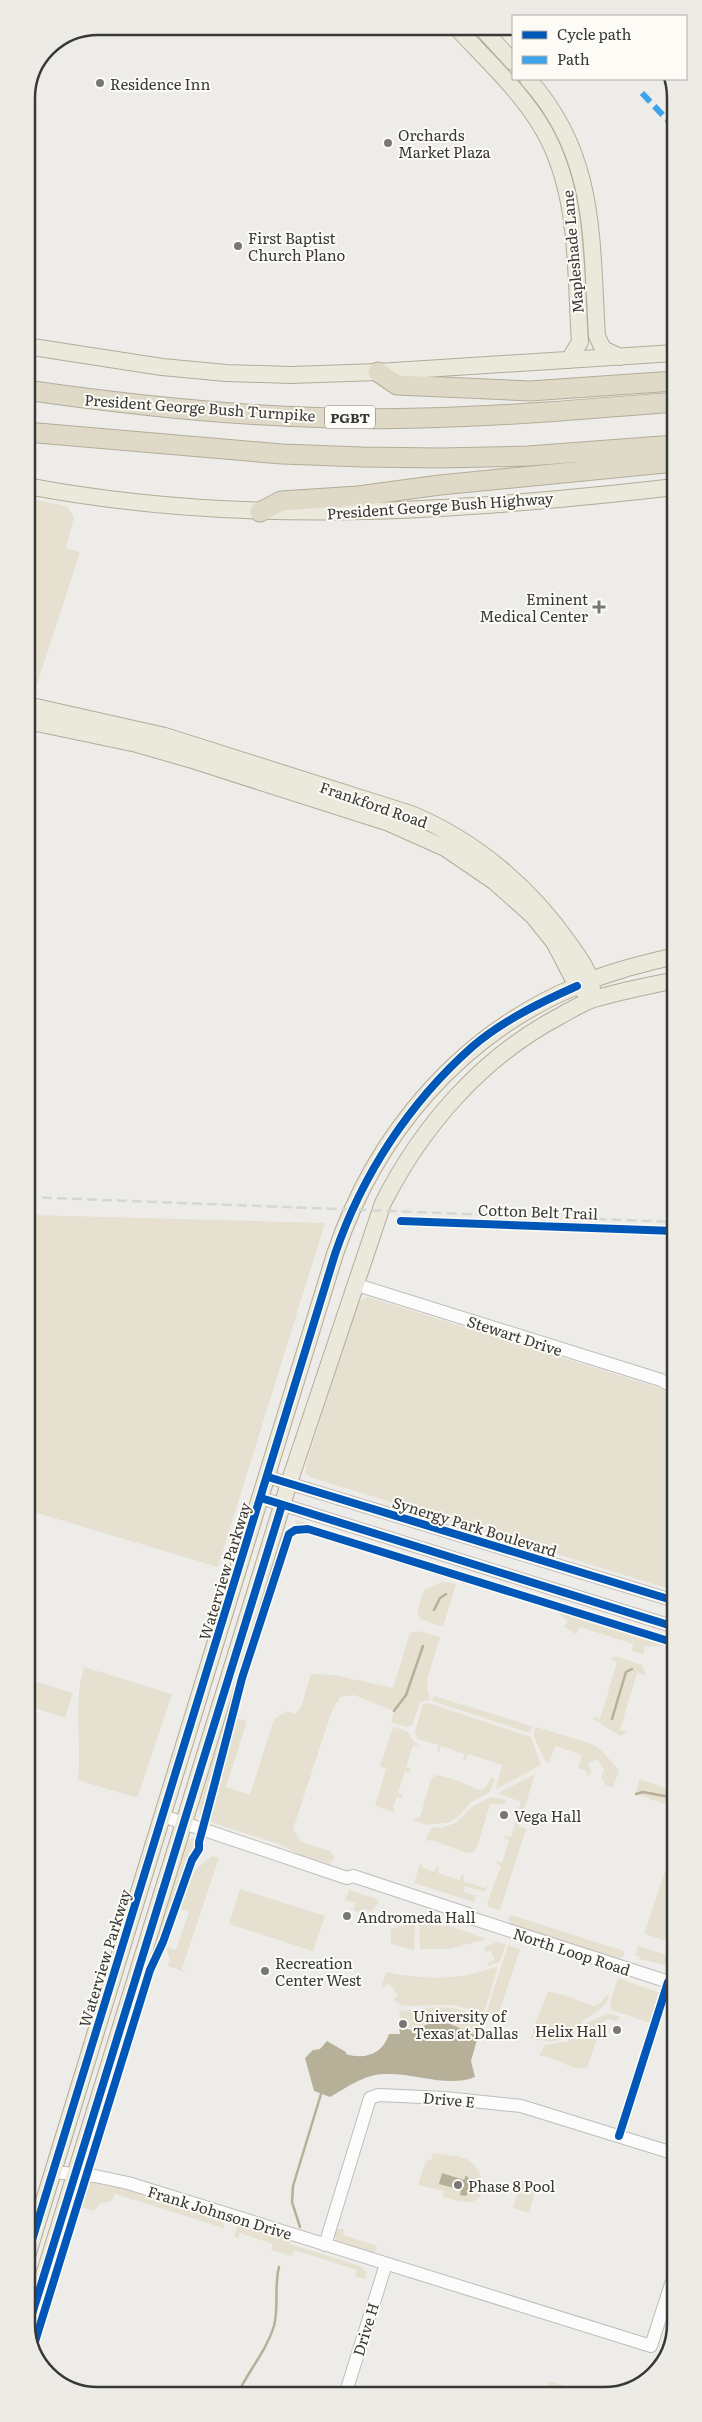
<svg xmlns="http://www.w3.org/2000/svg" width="702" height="2422" viewBox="0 0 702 2422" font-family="Literata,serif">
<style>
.green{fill:#e5e0d0}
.water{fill:#b7b098}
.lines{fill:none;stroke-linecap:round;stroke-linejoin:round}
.stream{stroke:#b7b098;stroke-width:2.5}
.minor-casing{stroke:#bebdbb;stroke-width:14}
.major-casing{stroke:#b2ac98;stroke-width:18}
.highway-casing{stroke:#b2ac98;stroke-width:21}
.minor{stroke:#fcfcfc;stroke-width:12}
.major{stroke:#ebe8dc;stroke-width:16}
.highway{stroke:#dfdac8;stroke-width:19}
.rail{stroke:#d6d6d5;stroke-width:2.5;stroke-dasharray:10 5;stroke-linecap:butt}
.quiet{stroke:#3fa3eb;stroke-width:6;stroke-dasharray:12 6;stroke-linecap:butt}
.cycleway-casing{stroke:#fcfbf5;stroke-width:11}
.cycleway{stroke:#0057b8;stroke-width:8}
.poi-dot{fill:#787775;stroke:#fcfbf5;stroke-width:2}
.labels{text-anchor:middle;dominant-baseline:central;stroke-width:4;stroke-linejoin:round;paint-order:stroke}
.shield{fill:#fcfbf5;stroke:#74726f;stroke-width:1}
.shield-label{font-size:14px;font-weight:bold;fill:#393836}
.poi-label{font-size:15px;fill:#393836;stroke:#fcfbf5;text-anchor:start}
.street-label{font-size:15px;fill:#393836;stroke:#fcfbf5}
.rim{fill:none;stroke:#393836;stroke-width:2.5}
</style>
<rect width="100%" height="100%" fill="#eeece9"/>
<path class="green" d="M27,498L67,506L74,517L66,548L80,552L33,697L27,695Z
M32,1215L325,1223L218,1567L27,1510V1233Z
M368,1297L663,1389L675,1399L674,1582L666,1588L313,1478L306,1474V1465L357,1302Z
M296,1520L675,1637V1641L327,1534L312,1527H296Z
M280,1547L282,1549L247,1662L240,1676L235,1702L233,1695Z
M442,1582L456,1584L443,1627L420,1619L417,1612L424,1590Z
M557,1608L672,1644V1645L645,1647L643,1654L632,1651L633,1644L580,1627L576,1634L564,1627L568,1621L555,1610Z
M418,1631L440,1637L427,1680L428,1694L431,1695L429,1700L420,1702L412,1725L406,1727L391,1722L394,1711L354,1695L340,1697L332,1711L293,1829L301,1842L330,1851L335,1858L330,1864L302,1856L279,1844L207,1821L217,1788L224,1749L235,1718L247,1721L226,1787L250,1795L274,1719L287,1711L295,1714L301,1707L311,1674L334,1675L393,1688L410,1633Z
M615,1656L642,1665L645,1672V1675L637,1673L620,1730L627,1732L620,1736L593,1719V1717L600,1719L617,1662L610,1660Z
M84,1667L172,1694L138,1796L134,1797L78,1780C82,1742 73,1703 84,1667Z
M37,1682L73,1693L65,1718L29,1706Z
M434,1696L532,1726L530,1733L432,1701Z
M428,1703L531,1737L541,1765L496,1789L502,1765L468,1754L466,1760L463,1759L465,1754L441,1746L439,1752L437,1751L439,1745L417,1739L415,1731L423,1704Z
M230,1719C220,1752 213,1785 203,1819L200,1815L199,1806L224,1725Z
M393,1727L408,1732L414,1742L418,1744L417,1746L413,1745L406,1767L411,1769L410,1772L405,1771L398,1793L403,1795L402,1798L397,1796L393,1808L395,1809L394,1812L375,1806L386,1769L380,1766Z
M536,1727L592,1744L602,1751L619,1770L613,1788L606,1785L601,1777L604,1770L598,1759L587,1764L592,1772L589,1774L590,1776L586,1775L587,1771L578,1768L582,1755L555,1746L549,1763L545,1761L533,1735Z
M535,1774L519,1826L526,1829L500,1910L489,1907L487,1903L501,1866L496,1863V1861L502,1863L509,1840L504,1838L505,1836L511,1837L521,1802L498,1793Z
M436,1775C450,1777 466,1784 479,1790L486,1788L491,1777L495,1779L489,1793L471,1802L460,1815L450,1822L427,1825L413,1820L420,1817L431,1779Z
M639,1779L675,1791V1810L670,1806L636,1794Z
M491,1797L507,1800L505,1804H490L477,1847L473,1852L467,1853L431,1840L425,1841L432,1827L442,1828L457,1822L473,1806Z
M197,1836V1850L189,1859L162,1939L152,1956L187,1843L190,1839Z
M672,1850L675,1851V1937L674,1943L644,1934Z
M212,1856L219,1858L182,1969L188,1973L168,1966L170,1960L166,1947L176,1950L189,1912L178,1908L189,1875Z
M420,1864L423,1865L422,1867L434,1872L437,1866L439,1867L438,1873L460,1880L462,1874L464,1875L463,1881L485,1888L488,1883L486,1892L465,1886L464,1892L476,1896L474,1902L414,1883Z
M240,1889L325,1916L313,1951L229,1924Z
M349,1890L377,1899L379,1902L371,1912L364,1908L362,1913L353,1910L356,1903L345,1900Z
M511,1915L624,1951V1956L617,1959L511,1925L508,1919Z
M408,1924L415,1925L414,1950L391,1944V1929Z
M419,1925L449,1926L487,1939L449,1949H420Z
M497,1942L506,1944L500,1962L488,1966L487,1963L495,1960L491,1951L486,1953L484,1947Z
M508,1945L520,1949L497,2018L486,2014Z
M638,1946L673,1957L676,1971L665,1965L639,1959L640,1957L635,1955Z
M498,1966L484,2013L454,2005L403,2006L393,2000L398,1995L389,1983L384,1987L382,1985L386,1972C425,1980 460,1981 498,1966Z
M618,1978L660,1993L650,2023L612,2010L610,2003Z
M548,1992L564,1995L593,2006L600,2004L606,1995L609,1996C604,2010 596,2011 584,2020C580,2023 578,2028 574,2032C564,2044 543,2042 529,2038L533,2034V2028Z
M441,2007L457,2009L482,2016L478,2036C464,2029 447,2023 432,2023C417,2024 417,2032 401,2026L399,2011Z
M608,2013L620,2017L618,2021L607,2019L602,2023L587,2068C572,2072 554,2055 539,2056L545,2045L569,2041L587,2023Z
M433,2153C443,2155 459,2155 468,2160C483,2169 492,2200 469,2202C461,2202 450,2199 442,2197L444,2191L418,2185L426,2161L431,2160Z
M522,2180L537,2185L529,2213L513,2208Z
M87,2182L119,2186L220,2218L223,2221L224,2228L115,2194L112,2201L99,2204L94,2211L79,2206Z
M244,2225L290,2240V2244L363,2267V2270L367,2272L365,2279L355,2276L357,2270L294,2250L292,2256L271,2250L273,2244L240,2233L238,2239L234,2235L238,2226Z
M338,2229H344L343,2235L377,2246L374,2255L337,2243L334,2235Z
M549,2381L592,2394H545Z"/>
<path class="water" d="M431,2023L450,2024L478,2036L471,2061L475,2077C447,2088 415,2073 386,2074C364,2074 348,2087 330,2097L314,2091L305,2058L313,2050L320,2049L327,2041L346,2052V2054C365,2060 383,2054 389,2034H400L399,2027L412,2030Z
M442,2173L464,2180L466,2175L473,2184L471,2192L465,2196L460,2195L461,2190L439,2184Z"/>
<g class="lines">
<path class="stream" d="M434,1610L440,1598L446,1594
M394,1711L406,1695L423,1646
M612,1719L626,1672L632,1669
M636,1794L643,1792L675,1798
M300,2227L292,2202L293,2186L321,2094
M237,2395C248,2371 266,2352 274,2326C279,2306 274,2286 279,2267"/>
<defs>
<path id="minor" d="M354,1284L661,1380L675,1388
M268,1477L675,1601
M261,1498L675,1627
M671,1626L675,1612
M163,1816L347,1878L353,1876L468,1914L471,1918L672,1983L676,1988
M53,2172L95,2176L128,2183L651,2346L671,2284L676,2275
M325,2245L370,2098L379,2095L445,2098L521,2106L676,2154
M345,2395L386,2264"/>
<path id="major" d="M456,27C486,60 522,92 544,131C580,195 575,272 580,342L569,360
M481,27L513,62
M528,79C597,155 591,240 597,336L603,349L620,357
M26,346L162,367L226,373L291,375L378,372L674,353
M27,486C243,527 457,512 675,487
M27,705L165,736L411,814C476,841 531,888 571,946C580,959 591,973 592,990
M27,721L137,744L189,759L389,823L445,848L495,882L533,916L554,942L577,986L584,991
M28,2253L335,1254C375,1135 459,1035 577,986C608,972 642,964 675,956
M28,2327L289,1483L383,1203C422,1126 482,1057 560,1016C571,1010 582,1003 594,999C620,991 648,986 675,980"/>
<path id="highway" d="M378,372L397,385L530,391L674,381
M26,390C157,409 290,422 422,418C506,416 590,409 675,402
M26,432L282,454L362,457L441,458L528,456L675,445
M260,512L281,501L358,496L440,485L675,462"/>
</defs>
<use href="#minor" class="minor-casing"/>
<use href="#major" class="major-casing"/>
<use href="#highway" class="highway-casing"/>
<use href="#minor" class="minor"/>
<use href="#major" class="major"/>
<use href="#highway" class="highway"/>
<path class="rail" d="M27,1197L675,1222"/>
<path class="quiet" d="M642,93L674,127"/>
<defs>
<path id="cycleway" d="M401,1221L675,1231
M268,1477L675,1601
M261,1498L675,1627
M619,2136L668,1982
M28,2253L335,1254C362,1175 409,1103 472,1047C502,1021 541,1002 577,986
M28,2327L282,1505
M33,2348L150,1970L163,1942L192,1860L199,1849V1842C214,1787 228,1733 242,1678L289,1534L295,1530L308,1529L675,1643"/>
</defs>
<use href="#cycleway" class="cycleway-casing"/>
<use href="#cycleway" class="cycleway"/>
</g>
<g class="poi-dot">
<circle cx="100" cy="83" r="5"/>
<circle cx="388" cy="143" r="5"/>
<circle cx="238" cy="246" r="5"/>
<path d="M596.5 599.5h5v5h5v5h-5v5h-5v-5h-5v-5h5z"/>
<circle cx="504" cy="1815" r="5"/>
<circle cx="347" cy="1916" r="5"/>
<circle cx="265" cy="1971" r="5"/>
<circle cx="403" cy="2024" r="5"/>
<circle cx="617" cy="2030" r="5"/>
<circle cx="458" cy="2185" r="5"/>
</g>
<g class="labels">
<rect class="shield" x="325" y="405.5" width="50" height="23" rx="4"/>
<g class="shield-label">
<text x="350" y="417">PGBT</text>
</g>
<g class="poi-label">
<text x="110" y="83">Residence Inn</text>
<text x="398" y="134">Orchards<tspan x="398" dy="17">Market Plaza</tspan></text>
<text x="248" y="237">First Baptist<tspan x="248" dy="17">Church Plano</tspan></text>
<text x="588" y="598" text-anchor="end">Eminent<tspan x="588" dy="17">Medical Center</tspan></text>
<text x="514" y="1815">Vega Hall</text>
<text x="357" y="1916">Andromeda Hall</text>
<text x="275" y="1962">Recreation<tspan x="275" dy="17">Center West</tspan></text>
<text x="413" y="2015">University of<tspan x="413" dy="17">Texas at Dallas</tspan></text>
<text x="607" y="2030" text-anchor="end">Helix Hall</text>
<text x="468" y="2185">Phase 8 Pool</text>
</g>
<g class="street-label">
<text transform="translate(572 252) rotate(-95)">Mapleshade Lane</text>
<text transform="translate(200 407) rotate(4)">President George Bush Turnpike</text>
<text transform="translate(440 505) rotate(-4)">President George Bush Highway</text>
<text transform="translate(374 804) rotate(19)">Frankford Road</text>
<text transform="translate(538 1211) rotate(2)">Cotton Belt Trail</text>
<text transform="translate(515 1335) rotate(18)">Stewart Drive</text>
<text transform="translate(475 1526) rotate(17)">Synergy Park Boulevard</text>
<text transform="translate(224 1571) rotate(-73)">Waterview Parkway</text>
<text transform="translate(572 1951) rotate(18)">North Loop Road</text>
<text transform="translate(104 1958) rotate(-73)">Waterview Parkway</text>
<text transform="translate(449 2099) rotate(5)">Drive E</text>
<text transform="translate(220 2212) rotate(17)">Frank Johnson Drive</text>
<text transform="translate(365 2329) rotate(-73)">Drive H</text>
</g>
</g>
<path d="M0 0H702V2422H0ZM98 35H604A63 63 0 0 1 667 98V2324A63 63 0 0 1 604 2387H98A63 63 0 0 1 35 2324V98A63 63 0 0 1 98 35Z" fill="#ecebe6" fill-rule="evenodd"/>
<path class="rim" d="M98 35H604A63 63 0 0 1 667 98V2324A63 63 0 0 1 604 2387H98A63 63 0 0 1 35 2324V98A63 63 0 0 1 98 35Z"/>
<rect x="512" y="15" width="175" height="65" fill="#fcfbf5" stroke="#aeada9"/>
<rect x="522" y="31" width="25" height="8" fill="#0057b8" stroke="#aeada9"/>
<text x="557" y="40" font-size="15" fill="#393836">Cycle path</text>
<rect x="522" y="56" width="25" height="8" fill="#3fa3eb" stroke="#aeada9"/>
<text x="557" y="65" font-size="15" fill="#393836">Path</text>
</svg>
